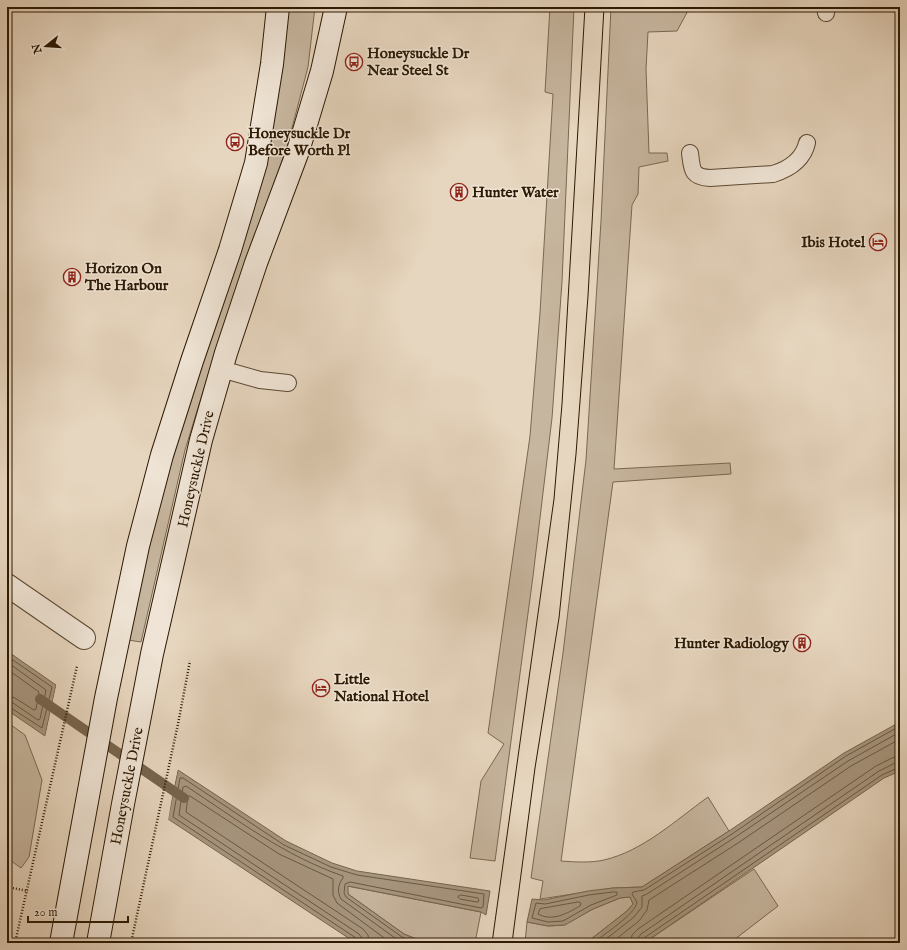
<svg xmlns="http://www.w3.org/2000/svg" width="907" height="950" viewBox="0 0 907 950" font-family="'IM FELL English',serif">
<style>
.green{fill:#c7b69f;stroke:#7a6851}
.water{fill:#a7967f;stroke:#76644d}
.pier{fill:#e7d6bf}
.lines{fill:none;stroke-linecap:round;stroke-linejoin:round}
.shore{stroke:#6a5841;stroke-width:1}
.stream{stroke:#76644d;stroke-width:10}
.lane-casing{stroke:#5b4832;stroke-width:18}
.street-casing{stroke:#5b4832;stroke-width:24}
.secondary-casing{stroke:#2c1903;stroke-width:24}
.path{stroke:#2c1903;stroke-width:2.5;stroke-dasharray:1 2;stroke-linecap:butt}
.lane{stroke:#efe4d5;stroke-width:16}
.street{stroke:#efe4d5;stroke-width:22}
.secondary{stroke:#efe4d5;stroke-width:22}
.tram{stroke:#2c1903;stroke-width:1}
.labels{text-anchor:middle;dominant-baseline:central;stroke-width:3;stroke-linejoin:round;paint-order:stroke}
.poi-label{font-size:15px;font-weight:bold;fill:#2c1903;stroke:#efe4d5;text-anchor:start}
.street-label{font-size:15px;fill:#2c1903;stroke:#efe4d5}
</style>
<rect width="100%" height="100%" fill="#e7d6bf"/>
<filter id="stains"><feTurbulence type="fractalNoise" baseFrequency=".005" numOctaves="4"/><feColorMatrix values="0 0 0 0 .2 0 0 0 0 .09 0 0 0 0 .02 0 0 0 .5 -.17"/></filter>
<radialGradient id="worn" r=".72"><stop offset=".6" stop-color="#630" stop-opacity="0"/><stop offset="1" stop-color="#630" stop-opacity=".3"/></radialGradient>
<path class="green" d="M287,7H315L308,67L287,147L221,333L185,450L141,642L128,640L153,521Z
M550,7H574L562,282L552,418L533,576L495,861L470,858L481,781L504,744L488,733L530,436L540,313L553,94L545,92Z
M611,7H690L677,31L648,32L646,69L649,153H667L668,161L639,167L638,194L632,205L614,469L730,463L731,474L613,482L561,861C574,862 591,863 604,860C643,851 676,820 708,797L729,831L642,887L613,888L540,899L543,881L531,878L563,653L586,460L601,221Z
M7,722L25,735L42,780L29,857L21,868L7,858Z
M754,869L778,906L730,943H644Z
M347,886L481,912L475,943H426L404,934L348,894Z
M630,897L633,904L627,911L586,943H525L527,922L548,926L564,925L593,909L620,898Z"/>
<path class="water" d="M7,651L56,685L45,736L7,710Z
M900,722V771L884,778L644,943H586L627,911L633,904L630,897L620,898L593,909L565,925L548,926L527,922L532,899L544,900L588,891L613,888L642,887L729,831L844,753Z
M178,770L286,841L332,863L357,871L490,891L486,915L481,912L348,886V894L404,934L426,943H356L168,819Z"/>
<path class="pier" d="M57,682L58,685L54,707L47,737L45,738Z
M178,768L173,791L168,821L166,818L171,791L176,769Z"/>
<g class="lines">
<path class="shore" d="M7,656L52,687L42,728L11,708L7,707
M7,662L46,690L40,719L38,720L13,703L7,702
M7,669L39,692L36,709L34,710L15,698L7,696
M613,892H617V895L591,905L563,921L548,922L532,918L536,903L545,904L589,895Z
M461,895L478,898L479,901L477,902L460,899L458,897Z
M579,902L581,903L580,906C568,913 552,922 538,914L540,909Z
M358,943L356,938L173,817L180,778H183L284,845L331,867L357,875L484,894L483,907L481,908L350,882L345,884L344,893L346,897L402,937L416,943
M363,943L362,938L359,934L179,815L183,787L186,786C236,819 285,856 343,876V878C338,884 337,892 341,899L402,943
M369,943L368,935L363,929L186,812L188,796H190L279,854L333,879V895L337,903L391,943
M593,943C603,935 636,914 637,902L632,894L633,892L644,890L732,834L846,756L900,726
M601,943L634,917L642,907V896L647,894L734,838L848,761L900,732
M611,943L639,921L647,910L649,900L738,843L851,766L900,739
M631,943L632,935L638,929L876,766L892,758L900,756
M637,943L638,938L641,934L879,771L895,763L900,762
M642,943L644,938L882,775L900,767"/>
<path class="stream" d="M40,699L184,798"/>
<defs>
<path id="lane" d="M825,7L826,13
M690,153C692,169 691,177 710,178L773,174C789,169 803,160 807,143
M221,369L260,380L288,383"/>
<path id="street" d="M7,585L84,638"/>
<path id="secondary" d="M61,943L106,698L138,546L162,455L192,361L230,250L256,163L272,64L278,7
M98,943L123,804L152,654L201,440L226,353L256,263L298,151L322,71L336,7"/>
</defs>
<use href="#lane" class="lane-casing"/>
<use href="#street" class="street-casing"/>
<use href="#secondary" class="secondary-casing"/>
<path class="path" d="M7,887L28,891
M15,943L77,666
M131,943L178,724L190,661"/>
<use href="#lane" class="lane"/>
<use href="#street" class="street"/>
<use href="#secondary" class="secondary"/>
<path class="tram" d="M492,943L554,499L562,404L585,7
M512,943L535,768L559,618L576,454L588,296L604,7"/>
</g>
<defs>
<symbol id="bus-ring" viewBox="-11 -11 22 22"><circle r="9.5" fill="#efe4d5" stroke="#8f2418" stroke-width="1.5"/><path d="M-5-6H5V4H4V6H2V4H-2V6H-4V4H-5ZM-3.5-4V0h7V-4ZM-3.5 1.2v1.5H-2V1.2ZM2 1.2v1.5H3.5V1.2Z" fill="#8f2418"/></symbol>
<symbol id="building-ring" viewBox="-11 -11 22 22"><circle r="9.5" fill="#efe4d5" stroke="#8f2418" stroke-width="1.5"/><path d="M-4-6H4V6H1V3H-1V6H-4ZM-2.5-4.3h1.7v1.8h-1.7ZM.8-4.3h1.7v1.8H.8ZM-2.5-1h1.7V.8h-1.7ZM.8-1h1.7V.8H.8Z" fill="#8f2418"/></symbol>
<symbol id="hotel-ring" viewBox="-11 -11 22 22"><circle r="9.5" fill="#efe4d5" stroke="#8f2418" stroke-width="1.5"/><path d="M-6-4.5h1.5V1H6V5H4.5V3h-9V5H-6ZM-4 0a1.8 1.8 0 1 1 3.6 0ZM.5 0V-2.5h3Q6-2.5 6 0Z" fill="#8f2418"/></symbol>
</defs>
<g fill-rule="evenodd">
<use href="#bus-ring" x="344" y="52" width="20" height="20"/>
<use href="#bus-ring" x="225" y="132" width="20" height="20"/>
<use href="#building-ring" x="449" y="182" width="20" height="20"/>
<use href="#hotel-ring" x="868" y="232" width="20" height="20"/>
<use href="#building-ring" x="62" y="267" width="20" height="20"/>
<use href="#building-ring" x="792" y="633" width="20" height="20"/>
<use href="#hotel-ring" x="311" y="678" width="20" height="20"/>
</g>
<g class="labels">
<g class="poi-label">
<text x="367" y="53">Honeysuckle Dr<tspan x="367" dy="17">Near Steel St</tspan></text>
<text x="248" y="133">Honeysuckle Dr<tspan x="248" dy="17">Before Worth Pl</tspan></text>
<text x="472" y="192">Hunter Water</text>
<text x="865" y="242" text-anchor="end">Ibis Hotel</text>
<text x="85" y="268">Horizon On<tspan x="85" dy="17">The Harbour</tspan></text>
<text x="789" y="643" text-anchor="end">Hunter Radiology</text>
<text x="334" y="679">Little<tspan x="334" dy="17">National Hotel</tspan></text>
</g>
<g class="street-label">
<text transform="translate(196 469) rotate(-77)">Honeysuckle Drive</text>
<text transform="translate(127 786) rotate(-79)">Honeysuckle Drive</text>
</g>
</g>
<rect width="907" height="950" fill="none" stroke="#e7d6bf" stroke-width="24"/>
<rect x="8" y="8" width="891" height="934" fill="none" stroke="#2c1903" stroke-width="2"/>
<rect x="12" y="12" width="883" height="926" fill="none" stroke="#2c1903"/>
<g transform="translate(46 46) rotate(253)" stroke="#efe4d5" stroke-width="3" paint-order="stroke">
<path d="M0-3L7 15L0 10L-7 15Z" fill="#2c1903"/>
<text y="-6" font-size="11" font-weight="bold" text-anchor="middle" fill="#2c1903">N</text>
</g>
<path d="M28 916v6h100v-6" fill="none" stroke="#2c1903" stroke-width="2"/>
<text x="34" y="916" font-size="12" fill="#2c1903" stroke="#efe4d5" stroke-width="3" paint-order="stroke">20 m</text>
<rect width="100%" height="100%" filter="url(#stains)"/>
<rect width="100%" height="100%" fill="url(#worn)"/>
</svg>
